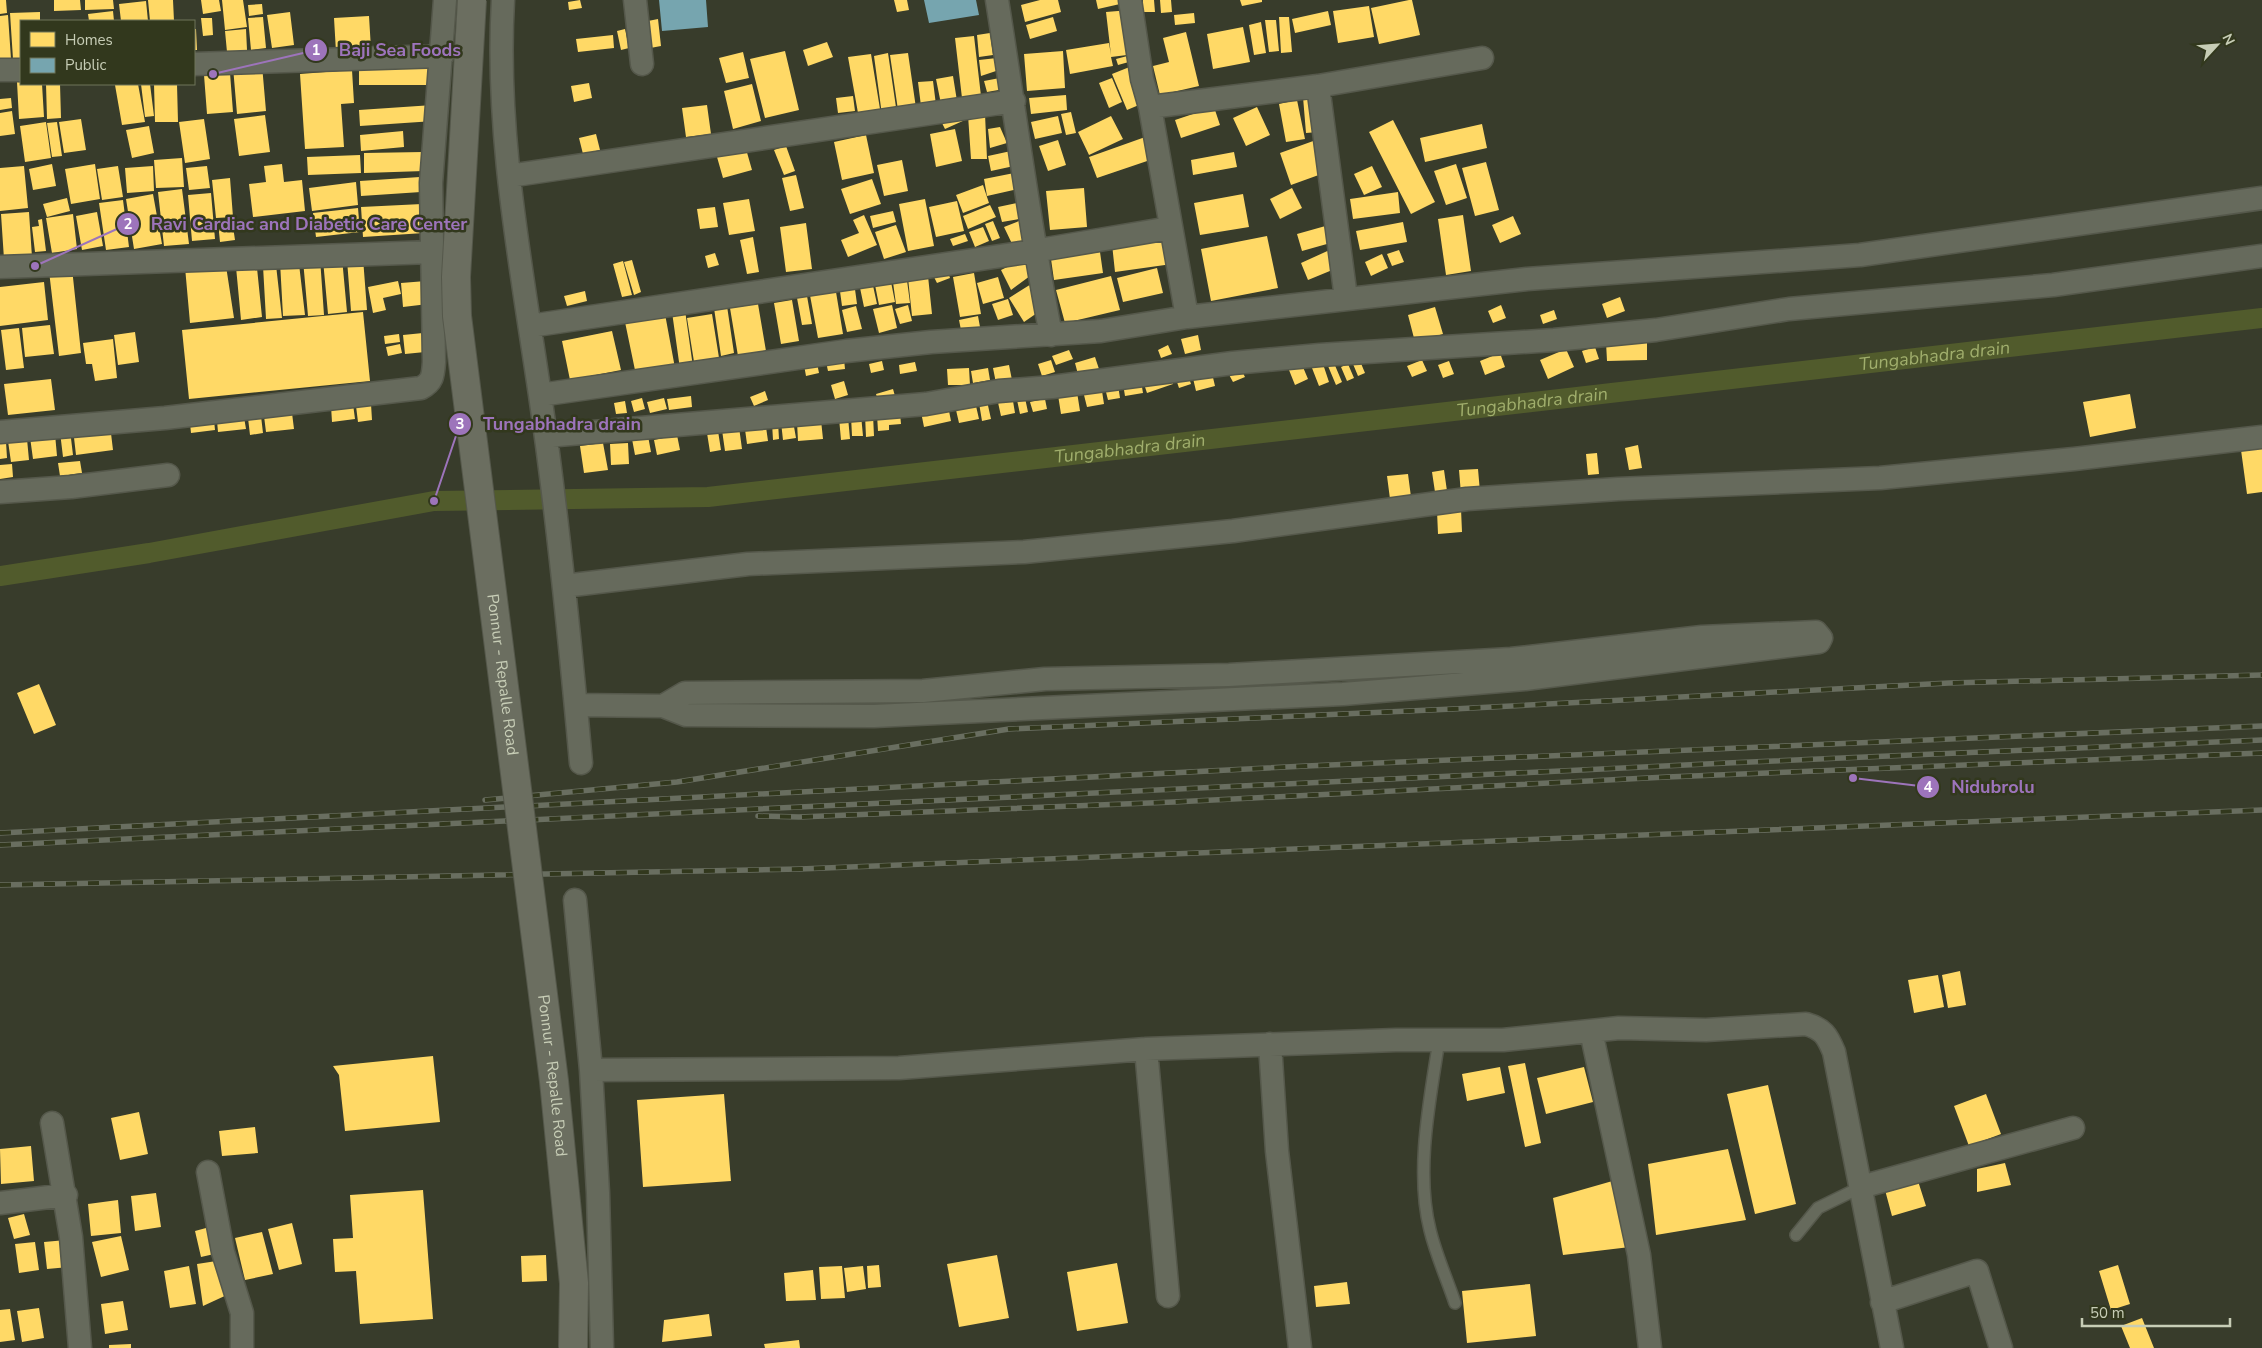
<svg xmlns="http://www.w3.org/2000/svg" width="2262" height="1348" viewBox="0 0 2262 1348" font-family="'Nunito Sans',sans-serif">
<style>
.homes{fill:#ffd966}
.public{fill:#76a5af}
.lines{fill:none;stroke-linecap:round;stroke-linejoin:round}
.canal{stroke:#515b2c;stroke-width:20}
.lane-casing{stroke:#55584b;stroke-width:14}
.street-casing{stroke:#55584b;stroke-width:25}
.lane{stroke:#666a5c;stroke-width:11}
.street{stroke:#666a5c;stroke-width:22}
.rail-casing{stroke:#696e60;stroke-width:5.5}
.rail{stroke:#32381d;stroke-width:4;stroke-dasharray:11;stroke-linecap:butt}
.secondary-bridge-casing{stroke:#55584b;stroke-width:30;stroke-linecap:butt}
.secondary-bridge{stroke:#6b6e60;stroke-width:28}
.labels{text-anchor:middle;dominant-baseline:central;stroke-width:5;stroke-linejoin:round;paint-order:stroke}
.street-label{font-size:16px;fill:#c7cdb6;stroke:#32381d}
.water-label{font-size:18px;font-style:italic;fill:#a0ae6c;stroke:#32381d}
.leader{fill:none;stroke:#9d74bb;stroke-width:2}
.callout-dot{fill:#9d74bb;stroke:#32381d;stroke-width:2}
.mark-label{font-size:15px;text-anchor:middle;font-weight:bold;fill:#fff}
.callout-label{font-size:18px;text-anchor:middle;font-weight:bold;fill:#9d74bb;stroke:#32381d;stroke-width:5;stroke-linejoin:round;paint-order:stroke}
</style>
<rect width="100%" height="100%" fill="#383c2b"/>
<path class="homes" d="M0,0H6L7,13L0,14Z
M54,0H80L81,10L54,11Z
M85,0H113L114,9L85,10Z
M148,0H173L174,21H150Z
M201,0H219L221,11L203,14Z
M222,0H243L247,27L225,30Z
M580,0L582,8L569,10L568,2Z
M894,0H907L909,10L897,12Z
M1040,0H1058L1061,12L1025,22L1021,5Z
M1096,0H1119L1120,4L1098,9Z
M1143,0H1154L1155,12H1143Z
M1160,0H1171L1172,12L1161,13Z
M1240,0H1262V2L1242,6Z
M1409,0H1412L1420,35L1379,44L1371,8Z
M146,1L148,21H121L119,4Z
M262,4L263,14L249,16L248,5Z
M1369,6L1374,37L1338,43L1333,11Z
M1130,10L1135,54L1111,57L1113,66L1070,74L1066,50L1109,43L1111,55L1106,12Z
M113,11L114,21H89L88,14Z
M1328,11L1331,25L1295,33L1292,19Z
M40,12V21H21V59H13L10,13Z
M290,12L294,45L272,48L267,15Z
M1194,13L1195,23L1175,25L1174,15Z
M8,15L11,59L0,60V16Z
M369,16L371,49L336,52L334,18Z
M263,17L266,48L251,50L248,18Z
M1053,17L1057,31L1030,39L1026,25Z
M1279,17H1289L1292,52L1281,53Z
M201,18H212L213,35L203,36Z
M658,19L661,46L645,49L643,22Z
M1265,20H1276L1279,51L1269,52Z
M1261,22L1266,53L1254,55L1249,25Z
M1243,27L1250,62L1213,69L1207,34Z
M194,29H196L197,50H194Z
M246,29L247,50L227,52L225,31Z
M625,29L629,48L621,50L617,31Z
M1186,32L1199,86L1160,95L1153,66L1169,62L1163,38Z
M990,33L993,55L979,57L977,35Z
M613,35L614,48L578,52L576,39Z
M974,36L981,96L962,98L955,38Z
M827,42L833,57L808,66L803,50Z
M785,51L799,110L765,118L750,59Z
M1063,51L1065,88L1027,91L1024,54Z
M743,52L749,78L726,83L719,58Z
M888,53L897,114L882,115L874,56Z
M908,53L916,108L898,110L890,55Z
M871,54L880,109L858,113L848,57Z
M1135,54L1136,60L1118,65L1116,59Z
M997,58L999,70L981,76L979,60Z
M359,59H432L433,85H359Z
M262,65L266,111L237,114L233,67Z
M1132,66L1146,102L1127,110L1112,74Z
M352,70L354,103L341,104L344,147L305,149L300,74Z
M230,73L233,112L207,114L204,75Z
M953,76L957,101L941,104L936,79Z
M1005,77L1004,89L987,92L984,81Z
M1112,78L1122,102L1109,108L1099,83Z
M933,81L936,105L921,106L918,82Z
M17,82L42,84L44,117L19,119Z
M589,83L592,98L574,102L571,86Z
M46,84H60L61,118L47,119Z
M138,84L145,122L122,125L115,85Z
M141,84H150L154,116L145,117Z
M154,84H177L178,122H155Z
M752,84L761,121L733,129L724,91Z
M1066,95L1067,110L1031,114L1029,98Z
M853,96L855,111L838,113L836,98Z
M1303,97H1314L1318,132L1306,133Z
M11,98L12,108L0,110V99Z
M1297,100L1305,139L1286,142L1279,104Z
M433,105L434,121L360,126L359,110Z
M707,105L711,134L686,137L682,108Z
M1214,107L1220,125L1181,138L1175,120Z
M1257,107L1270,135L1246,146L1233,118Z
M12,111L15,134L0,136V113Z
M1071,112L1076,133L1066,135L1061,114Z
M985,114L987,159H971L968,115Z
M265,115L270,152L239,156L234,119Z
M1058,116L1062,133L1035,139L1031,122Z
M1111,116L1123,139L1089,155L1078,132Z
M81,119L86,150L64,153L59,122Z
M204,119L210,159L185,163L179,122Z
M965,120L945,129L942,123Z
M1393,120L1435,202L1411,214L1369,132Z
M46,122L51,158L25,162L20,126Z
M57,122L62,156L52,157L47,123Z
M1482,124L1487,148L1425,162L1420,138Z
M149,126L154,153L132,158L126,130Z
M1000,127L1007,143L990,148L988,129Z
M955,129L962,161L936,167L930,134Z
M403,131L404,147L361,151L360,135Z
M596,134L600,150L583,154L579,138Z
M866,135L874,173L842,180L834,142Z
M1148,136L1156,158L1097,178L1089,157Z
M1058,140L1066,165L1048,171L1039,146Z
M1316,140L1327,172L1291,185L1280,153Z
M786,146L795,171L784,175L774,150Z
M746,149L752,170L723,178L717,157Z
M1011,151L1014,166L991,171L988,156Z
M423,152L424,171L364,173V153Z
M1234,152L1237,167L1193,175L1191,160Z
M360,155L361,173L308,175L307,157Z
M182,158L184,187L156,188L154,160Z
M902,160L908,191L884,196L877,165Z
M1486,162L1499,210L1475,216L1462,168Z
M52,164L56,186L33,190L29,169Z
M95,164L100,199L71,204L65,169Z
M282,164L284,182L302,180L305,211L253,217L249,184L266,182L264,166Z
M1456,164L1467,198L1446,205L1434,171Z
M24,166L28,208L0,211V168Z
M118,166L123,197L102,200L97,169Z
M153,166L154,191L127,193L125,168Z
M207,166L210,188L189,190L186,168Z
M1372,166L1382,187L1364,195L1354,174Z
M1019,172L1022,188L987,196L984,179Z
M796,175L804,208L790,211L782,178Z
M420,177L421,192L361,196L360,181Z
M230,178L233,217L216,218L212,180Z
M872,179L881,204L850,214L841,189Z
M356,182L358,205L312,211L309,188Z
M983,185L989,203L963,213L956,195Z
M1084,188L1087,227L1050,230L1046,191Z
M1292,188L1302,208L1280,219L1270,199Z
M182,189L189,244L164,246L158,192Z
M1398,192L1400,213L1353,219L1350,199Z
M211,193L215,239L192,241L188,195Z
M153,194L162,244L134,249L126,199Z
M1243,194L1249,227L1200,235L1194,203Z
M67,198L70,211L47,217L43,204Z
M749,199L755,231L729,235L723,203Z
M925,199L934,246L908,251L899,204Z
M123,200L129,247L106,250L99,203Z
M957,201L964,231L936,237L929,207Z
M1022,202L1025,218L1002,222L998,207Z
M422,204L424,233L363,237L361,207Z
M990,205L996,217L968,229L963,216Z
M715,207L718,227L700,229L697,209Z
M358,208L360,232L316,237L313,213Z
M893,211L896,222L873,228L870,216Z
M29,212L32,257L4,259L1,214Z
M97,212L103,246L82,250L76,216Z
M73,214L77,249L52,253L46,218Z
M864,215L877,245L848,257L841,240L859,233L853,220Z
M1463,215L1471,271L1446,275L1438,219Z
M1513,216L1521,234L1500,243L1492,225Z
M42,219L46,251L35,252L32,227L39,226L38,220Z
M232,220L235,240L220,242L218,222Z
M993,221L1000,238L992,241L985,224Z
M1019,221L1030,244L1015,250L1004,227Z
M1403,222L1407,242L1360,250L1356,231Z
M806,223L812,269L786,272L780,227Z
M896,225L906,252L884,259L875,232Z
M1329,225L1334,242L1302,251L1297,234Z
M983,227L989,241L975,247L969,232Z
M965,234L968,241L953,246L950,239Z
M1267,236L1278,288L1211,301L1201,249Z
M753,237L759,272L747,274L740,240Z
M1169,237L1172,264L1115,272L1112,244Z
M1334,248L1342,266L1308,280L1301,263Z
M1399,250L1404,262L1392,266L1387,254Z
M1100,252L1103,273L1054,280L1051,259Z
M715,253L719,265L708,268L705,256Z
M1382,254L1388,268L1371,276L1365,262Z
M1030,256V276L1011,290L1001,270Z
M320,258L324,315L308,316L303,260Z
M342,258L347,312L328,314L323,260Z
M363,258L367,310L351,311L347,260Z
M632,260L641,292L634,295L624,262Z
M623,261L632,295L622,297L613,264Z
M280,262L299,264L305,315L283,316Z
M276,265L282,318L266,319L263,266Z
M226,266L234,318L190,323L185,267Z
M236,267L257,268L262,317L241,320Z
M72,268L81,353L59,356L49,271Z
M1157,268L1163,293L1123,302L1117,278Z
M948,272L950,278L937,283L934,277Z
M906,273L910,303L896,304L892,275Z
M974,273L981,314L960,317L953,277Z
M928,276L932,314L912,316L908,278Z
M1111,276L1120,310L1065,323L1056,290Z
M890,277L895,302L879,305L874,280Z
M998,277L1004,298L983,304L977,283Z
M398,281L401,294L383,298L386,310L373,313L368,287Z
M426,281L428,304L403,307L401,283Z
M872,281L877,304L864,307L859,283Z
M1036,281L1037,313L1024,322L1009,298Z
M44,282L48,320L0,326V287Z
M854,282L857,304L842,306L839,284Z
M835,286L843,334L818,338L809,290Z
M585,291L587,301L567,306L564,296Z
M807,296L812,324L802,325L797,298Z
M1620,297L1625,311L1607,318L1602,304Z
M1008,299L1013,315L998,320L992,304Z
M792,300L799,341L781,344L774,303Z
M758,304L767,357L739,362L730,308Z
M892,305L897,328L879,333L873,309Z
M908,305L912,321L900,324L895,309Z
M1501,305L1506,318L1493,323L1488,311Z
M727,306L734,353L721,356L714,308Z
M856,306L862,329L847,332L842,310Z
M1435,307L1443,334L1415,342L1408,315Z
M685,310L693,367L680,369L672,312Z
M1554,310L1557,319L1543,324L1540,315Z
M363,312L370,381L189,399L182,330Z
M665,314L675,368L636,375L625,322Z
M712,314L720,364L695,368L687,318Z
M978,316L980,327L961,330L959,320Z
M50,325L54,354L25,357L22,328Z
M19,328L24,368L6,370L1,330Z
M612,331L621,370L570,380L562,341Z
M135,332L139,362L118,365L114,335Z
M423,333L425,352L405,354L403,335Z
M399,334L400,342L385,344L384,336Z
M1198,335L1201,350L1185,354L1181,339Z
M113,339L117,378L95,381L92,364H86L83,343Z
M1606,342H1647V360L1607,361Z
M400,344L402,353L388,356L386,347Z
M1168,345L1172,354L1161,358L1158,350Z
M1595,347L1599,359L1586,363L1582,351Z
M1566,349L1574,367L1548,379L1540,360Z
M1069,350L1073,359L1056,365L1052,356Z
M1500,353L1505,367L1485,375L1480,361Z
M1095,357L1100,372L1079,378L1075,363Z
M844,359L845,369L828,371L826,362Z
M1051,360L1055,372L1042,376L1038,364Z
M1300,360L1308,379L1295,385L1287,365Z
M1422,360L1427,371L1412,377L1407,366Z
M882,361L884,370L871,373L869,364Z
M1360,361L1365,373L1358,376L1353,364Z
M1449,361L1454,374L1443,378L1438,365Z
M915,362L917,371L900,374L899,365Z
M817,363L819,373L806,376L804,365Z
M1334,363L1342,382L1336,385L1328,366Z
M1323,364L1329,382L1319,386L1312,368Z
M1348,364L1354,378L1347,381L1341,367Z
M1009,365L1012,380L996,383L993,368Z
M1239,365L1245,377L1233,382L1227,371Z
M969,368L970,385H948L947,369Z
M988,368L990,380L973,383L971,371Z
M1211,369L1215,386L1196,391L1192,374Z
M1171,375L1173,384L1147,393L1144,384Z
M1188,375L1191,384L1179,388L1176,379Z
M51,379L55,410L8,415L4,384Z
M844,381L848,395L835,399L831,385Z
M1141,381L1143,393L1125,396L1123,384Z
M1118,385L1120,398L1108,400L1105,388Z
M893,389L895,396L878,401L876,394Z
M765,391L768,400L754,406L750,397Z
M1102,391L1104,404L1087,407L1084,395Z
M1077,392L1080,411L1061,414L1058,395Z
M2130,394L2136,428L2090,437L2083,402Z
M1012,395L1015,413L1001,416L997,398Z
M691,396L692,407L669,410L667,399Z
M642,398L645,409L634,412L631,401Z
M664,398L667,409L650,413L647,402Z
M1025,398L1028,412L1020,414L1017,400Z
M1045,399L1047,409L1033,412L1030,402Z
M625,401L627,413L616,414L614,403Z
M987,401L991,419L982,421L979,403Z
M353,404L355,419L332,422L331,406Z
M371,404L372,420L358,422L356,406Z
M948,406L951,421L924,427L921,412Z
M976,406L979,419L959,423L956,410Z
M292,413L294,429L266,432L264,416Z
M900,413L901,424L889,425V430L878,431L877,415Z
M861,415L863,436H852L851,416Z
M865,415H873L874,436L866,437Z
M261,416L263,433L250,435L248,418Z
M244,417L246,429L218,432L217,421Z
M848,417L850,439L841,440L839,418Z
M214,420L215,430L191,433L190,423Z
M765,420L768,441L747,444L744,422Z
M821,420L823,439L798,441L797,422Z
M793,421L796,438L783,440L781,422Z
M778,422L779,439L773,440L772,423Z
M110,425L113,450L76,455L73,429Z
M739,427L742,449L725,451L722,430Z
M70,430L73,455L63,457L60,432Z
M718,431L721,450L710,452L707,433Z
M55,434L57,456L33,459L30,437Z
M677,435L680,450L657,455L654,440Z
M648,436L651,452L635,455L632,439Z
M27,439L29,460L11,462L8,441Z
M6,442L7,458L0,459V443Z
M603,443L608,470L584,473L580,446Z
M628,443L629,464L611,465L610,444Z
M1638,445L1642,468L1629,470L1625,448Z
M2262,447V492L2247,494L2241,450Z
M1597,453L1599,474L1588,475L1586,454Z
M80,461L82,473L60,476L58,463Z
M12,464L13,477L0,479V465Z
M1478,469L1480,492L1461,494L1459,470Z
M1444,470L1447,491L1435,492L1432,472Z
M1408,474L1411,497L1390,499L1387,476Z
M1461,509L1462,532L1438,534L1437,511Z
M39,684L56,725L34,734L17,693Z
M1960,971L1966,1005L1948,1008L1942,975Z
M1938,975L1944,1007L1914,1013L1908,980Z
M433,1056L440,1122L345,1131L339,1075L333,1066Z
M1525,1063L1541,1143L1525,1147L1508,1066Z
M1500,1067L1505,1093L1467,1101L1462,1074Z
M1584,1067L1593,1102L1546,1114L1537,1078Z
M1768,1085L1796,1204L1755,1214L1727,1094Z
M724,1094L731,1181L643,1187L637,1100Z
M1986,1094L2001,1134L1969,1146L1954,1106Z
M139,1112L148,1154L120,1160L111,1118Z
M255,1127L258,1153L222,1156L219,1131Z
M31,1146L34,1181L1,1184L0,1149Z
M1728,1149L1746,1220L1656,1235L1648,1164Z
M2005,1163L2011,1185L1977,1192V1169Z
M1616,1180L1630,1247L1563,1255L1553,1198Z
M1918,1181L1926,1206L1892,1216L1885,1190Z
M423,1190L433,1319L360,1324L356,1271L335,1272L333,1239L353,1238L350,1195Z
M156,1193L161,1227L135,1231L131,1196Z
M118,1200L121,1233L91,1236L88,1204Z
M24,1214L30,1235L14,1239L8,1218Z
M292,1223L302,1264L279,1270L268,1229Z
M217,1225L223,1252L201,1257L195,1231Z
M262,1232L273,1274L245,1280L235,1238Z
M121,1236L129,1270L101,1277L92,1242Z
M66,1240L69,1267L47,1269L44,1242Z
M35,1242L39,1270L19,1273L15,1244Z
M546,1255L547,1281L522,1282L521,1256Z
M997,1255L1009,1318L959,1327L947,1264Z
M223,1260L229,1294L203,1306L197,1264Z
M1117,1263L1128,1323L1077,1331L1067,1272Z
M879,1265L881,1287L868,1288L867,1266Z
M2118,1265L2130,1304L2111,1310L2099,1271Z
M189,1266L196,1304L170,1308L164,1271Z
M842,1266L845,1298L821,1299L819,1267Z
M863,1266L866,1289L847,1292L844,1268Z
M813,1270L816,1300L786,1301L784,1273Z
M1347,1282L1350,1304L1316,1307L1314,1286Z
M1530,1284L1536,1336L1467,1343L1462,1291Z
M123,1301L128,1330L105,1334L101,1304Z
M39,1308L44,1338L22,1342L17,1311Z
M10,1309L15,1340L0,1342V1310Z
M709,1314L712,1336L662,1342L664,1320Z
M2142,1318L2154,1348H2130L2121,1326Z
M799,1340L800,1348H765L764,1344Z
M131,1344V1348H109V1345Z"/>
<path class="public" d="M659,0H706L708,27L662,31Z
M924,0H976L979,15L929,23Z"/>
<g class="lines">
<path class="canal" id="s1" d="M0,576L149,553L434,501L708,497L2262,318"/>
<defs>
<path id="lane" d="M1439,1040C1430,1099 1415,1171 1430,1230C1436,1255 1447,1279 1455,1303
M1796,1235L1818,1208L1861,1187"/>
<path id="street" d="M503,0C495,132 521,265 540,395C558,517 570,640 581,763
M635,0L642,64
M997,0C1015,112 1029,224 1051,335
M194,64L442,56
M0,70H21
M1318,86L1346,298
M1150,107L1318,86L1482,58
M509,176L1014,101
M0,267L432,252
M1187,317L1527,279L1860,255L2262,198
M530,326L1034,251L1170,228
M540,395L846,351L931,342L1101,331L1187,317L1150,107L1142,79L1130,0
M0,432L165,418L421,388C433,382 433,375 434,362L431,183L445,0
M546,436L926,404L999,391L1052,387L1233,363L1320,355L1554,340L1656,330L1789,309L2053,285L2262,256
M0,492L71,487L168,475
M564,586L748,564L1024,552L1233,531L1467,499L1618,489L1880,478L2074,459L2262,437
M576,705L663,706L686,715L874,716L1343,694L1525,679L1819,642L1821,638L1816,632L1702,637L1511,659L1229,675L1045,679L923,691L685,693L663,706
M575,900L591,1070L598,1193L602,1348
M1591,1031L1639,1255L1650,1348
M1270,1044L1277,1151L1300,1348
M1146,1049L1168,1296
M591,1070L899,1068L1146,1049L1396,1040H1503L1619,1028L1706,1030L1806,1024C1823,1029 1827,1035 1834,1052L1892,1348
M52,1123L71,1237L80,1348
M208,1172L223,1252L242,1313V1348
M1861,1187L2073,1128
M0,1203L66,1195
M1882,1302L1977,1271L2001,1348"/>
</defs>
<use href="#lane" class="lane-casing"/>
<use href="#street" class="street-casing"/>
<use href="#lane" class="lane"/>
<use href="#street" class="street"/>
<defs>
<path id="rail" d="M485,800L677,782L1009,729L1453,709L1949,683L2262,675
M758,816L799,817L1174,802L1667,777L2262,753
M0,833L1306,766L2262,726
M0,845L1727,763L2262,740
M0,885L800,869L2262,810"/>
</defs>
<use href="#rail" class="rail-casing"/>
<use href="#rail" class="rail"/>
<defs>
<g id="secondary-bridge">
<path id="s2" d="M472,0L456,277L457,316L554,1081L574,1283L573,1348"/>
</g>
</defs>
<use href="#secondary-bridge" class="secondary-bridge-casing"/>
<use href="#secondary-bridge" class="secondary-bridge"/>
</g>
<g class="labels">
<g class="street-label">
<text stroke="none"><textPath href="#s2" startOffset="678">Ponnur - Repalle Road</textPath></text>
<text stroke="none"><textPath href="#s2" startOffset="1082">Ponnur - Repalle Road</textPath></text>
</g>
<g class="water-label">
<text stroke="none"><textPath href="#s1" startOffset="1949">Tungabhadra drain</textPath></text>
<text stroke="none"><textPath href="#s1" startOffset="1544">Tungabhadra drain</textPath></text>
<text stroke="none"><textPath href="#s1" startOffset="1139">Tungabhadra drain</textPath></text>
</g>
</g>
<path class="leader" d="M213 74L316 50M35 266L128 224M434 501L460 424M1853 778L1928 787"/>
<g class="callout-dot">
<circle cx="213" cy="74" r="5"/>
<circle cx="35" cy="266" r="5"/>
<circle cx="434" cy="501" r="5"/>
<circle cx="1853" cy="778" r="5"/>
<circle cx="316" cy="50" r="12"/>
<circle cx="128" cy="224" r="12"/>
<circle cx="460" cy="424" r="12"/>
<circle cx="1928" cy="787" r="12"/>
</g>
<g class="mark-label">
<text x="316" y="55">1</text>
<text x="128" y="229">2</text>
<text x="460" y="429">3</text>
<text x="1928" y="792">4</text>
</g>
<g class="callout-label">
<text x="400" y="56">Baji Sea Foods</text>
<text x="309" y="230">Ravi Cardiac and Diabetic Care Center</text>
<text x="562" y="430">Tungabhadra drain</text>
<text x="1993" y="793">Nidubrolu</text>
</g>
<rect x="20" y="20" width="175" height="65" fill="#32381d" stroke="#6e745a"/>
<rect x="30" y="32" width="25" height="15" fill="#ffd966" stroke="#6e745a"/>
<text x="65" y="45" font-size="15" fill="#c7cdb6">Homes</text>
<rect x="30" y="58" width="25" height="15" fill="#76a5af" stroke="#6e745a"/>
<text x="65" y="70" font-size="15" fill="#c7cdb6">Public</text>
<g transform="translate(2217 45) rotate(64)" stroke="#32381d" stroke-width="4" paint-order="stroke">
<path d="M0-4L9 19L0 12L-9 19Z" fill="#c7cdb6"/>
<text y="-8" font-size="14" font-weight="bold" text-anchor="middle" fill="#c7cdb6">N</text>
</g>
<path d="M2082 1318v8h148v-8" fill="none" stroke="#c7cdb6" stroke-width="2.5"/>
<text x="2090" y="1318" font-size="15" fill="#c7cdb6" stroke="#32381d" stroke-width="4" paint-order="stroke">50 m</text>
</svg>
